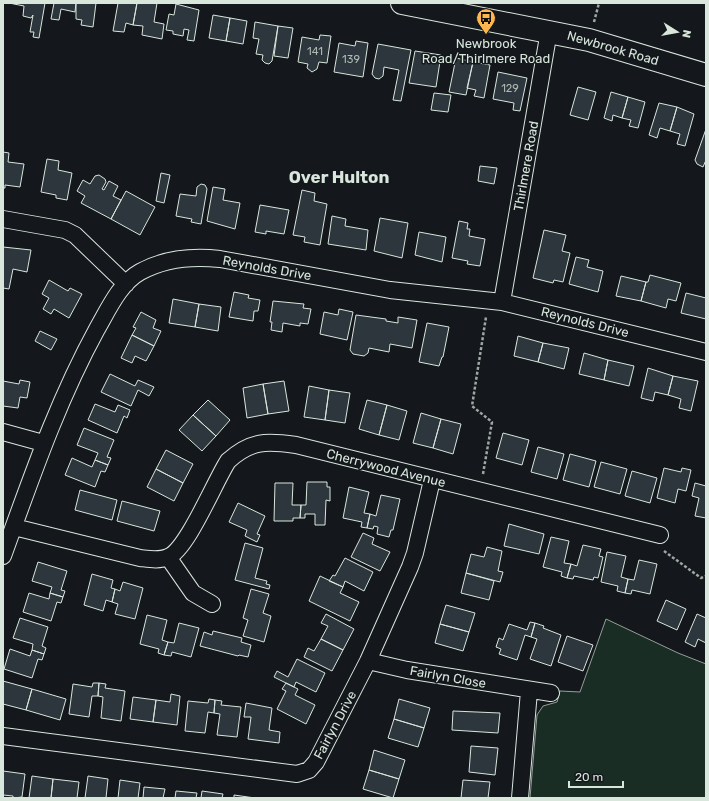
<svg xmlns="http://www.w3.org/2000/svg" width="709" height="801" viewBox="0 0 709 801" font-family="Rubik,sans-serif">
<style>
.green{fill:#1a2d24;stroke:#939e99}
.building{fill:#2c363c;stroke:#d8e6dc}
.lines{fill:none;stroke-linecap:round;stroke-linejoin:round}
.minor-casing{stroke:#d8e6dc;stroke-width:18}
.trunk-casing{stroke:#d8e6dc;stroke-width:24}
.path{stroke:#9da8a2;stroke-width:2.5;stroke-dasharray:3 2;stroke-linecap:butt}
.minor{stroke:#14181c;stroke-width:16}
.trunk{stroke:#14181c;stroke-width:22}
.labels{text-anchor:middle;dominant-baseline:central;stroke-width:3;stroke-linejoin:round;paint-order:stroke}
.number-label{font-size:11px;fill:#adbab4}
.poi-label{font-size:13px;fill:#d8e6dc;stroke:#14181c}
.street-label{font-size:13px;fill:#d8e6dc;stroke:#14181c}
.district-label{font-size:17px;font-weight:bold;fill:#d8e6dc;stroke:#14181c}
</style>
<rect width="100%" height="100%" fill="#14181c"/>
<path class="green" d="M606,619L678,653L706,664V798H530L537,715L543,706L557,702L560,691L580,692Z"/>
<path class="building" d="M9,3H45L39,38L33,37L34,32H30L33,15L31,18L23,16L24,6Z
M54,3H76L75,12L61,9L59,20L51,19Z
M76,3H96L93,27L81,25L82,20L76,19Z
M118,3H137L133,25L126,23L124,32L113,31Z
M137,3H157L154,22L164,24L162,39L142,35L143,26L133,25Z
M176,4L199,10L194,41L187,40L189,30L184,29L183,36L173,34V31L166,30L169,14L174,15Z
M213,15L230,18L226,41L209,38Z
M230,18L247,21L243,44L226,41Z
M255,22L278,26L272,61L269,64L265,63L262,60L263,55L256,54L259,39L253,38Z
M278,26L293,28L288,58L274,56Z
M320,35L331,36L327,63L319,62L317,69L312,72L307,68L308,64L298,62L302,37L319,40Z
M356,41L368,43L363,77L334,72L339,43L355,46Z
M378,44L411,50L401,101L393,100L399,70L384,67L383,76L379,79L375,78L372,74Z
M415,51L441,55L436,87L409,83Z
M456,58L473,62L466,95L449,92Z
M473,62L490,65L484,98L474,96L476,90L467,88Z
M498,72L527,78L520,111L513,110L514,103L493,99Z
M578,87L596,92L588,120L570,115Z
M611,92L628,97L622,118L613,115L612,121L604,118Z
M434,93L451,95L448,112L431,110Z
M628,97L645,102L638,128L629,126L631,120L622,118Z
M659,103L677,107L670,131L660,128L657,138L649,135Z
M677,107L694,114L685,146L677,144L680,134L670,131Z
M706,129V160L703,167L697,164L695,160Z
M3,152L9,153L8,162L24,164L20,187L5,185V188H3Z
M47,159L59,161L58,170L72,173L67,200L56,198V195L41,192Z
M480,166L497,168L494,184L478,181Z
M161,173L170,175L164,203L156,201Z
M99,175L105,179L106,182L102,189L104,190L109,181L118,186L113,196L121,200L111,219L81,203L85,196L77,191L83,180L90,184L95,176Z
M201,184L205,185L207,189L201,224L191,222L192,219L176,216L180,194L196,196L197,187Z
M213,187L225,189L223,200L240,203L235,229L207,221Z
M302,190L315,193L314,201L327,204L320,245L304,242L305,237L293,235Z
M126,191L155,207L140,235L111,219Z
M260,205L289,210L284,234L266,231V234L255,232Z
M332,216L346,219L345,226L368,230L366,250L328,244Z
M380,218L408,223L402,258L374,251Z
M459,221L468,223L467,229H470L469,236L485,239L480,266L467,264L468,261L452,258Z
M544,230L566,235L562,251L570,253L563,282L554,280L553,283L533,278Z
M419,232L446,237L442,262L415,255Z
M3,247L31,250L27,272L13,269L9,289L3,288Z
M576,257L589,260L587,267L603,271L598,292L569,284Z
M650,275L681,283L676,301L668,299L666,308L641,301L646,282H648Z
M621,276L646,282L641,301L616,296Z
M49,280L68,291L70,288L82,294L69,318L54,309L51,314L43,309L49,298L42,294Z
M234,292L249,295L248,298L260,300L258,311H254L253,321L229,317Z
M686,293L706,298V319L681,313Z
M173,299L199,304L195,327L169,323Z
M273,301L304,304L303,308L311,309L308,324L300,323V326L283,323L282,332L271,330L272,322H270Z
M199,304L221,307L218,331L195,327Z
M339,309L353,312L347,340L320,334L324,312L338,315Z
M141,312L156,320L153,328L161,331L154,346L132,335L136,328L133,327Z
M356,315L386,319V321L398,323V317L417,320L412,348L390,344L389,352L369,348L368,353L364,356L353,354L350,350Z
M427,323L449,327L443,357H442L439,366L419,362Z
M40,331L57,339L51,350L35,341Z
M132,335L154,346L146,361L135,356L132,363L121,358Z
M518,336L543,343L538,362L514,356Z
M543,343L569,348L564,369L538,362Z
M584,353L608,360L604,380L579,374Z
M608,360L634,366L629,386L604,380Z
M648,368L673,376L668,395L655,392L653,401L641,398Z
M110,374L135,386L138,380L154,387L149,396L138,390L131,406L101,392Z
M673,376L698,381L691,411L679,408L681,399L668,395Z
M20,380L30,382L27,398L20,397L18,408L3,406V381L19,384Z
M284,381L289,411L268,414L263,384Z
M263,384L268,414L247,418L243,388Z
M309,386L329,390L325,420L304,417Z
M329,390L350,393L345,423L325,420Z
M208,400L230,420L216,436L193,415Z
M367,400L387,405L379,435L359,429Z
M95,404L115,412L118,405L130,410L127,418L124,416L117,433L88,420Z
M387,405L407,411L399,440L379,435Z
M421,413L441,419L433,448L413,443Z
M193,415L216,436L202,451L179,430Z
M441,419L461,424L453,454L433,448Z
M84,428L114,440L107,457L111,458L108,465L95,460L98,453L77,445Z
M503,433L529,440L522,465L496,458Z
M538,447L564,454L557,479L531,472Z
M166,450L193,464L183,483L156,469Z
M570,454L596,461L589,487L563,480Z
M72,458L92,467L95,460L108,465L105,472L101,471L95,487L65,475Z
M601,462L627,469L620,494L594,487Z
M664,468L681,472L682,468L691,470L686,491L678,489L675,503L657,498Z
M156,469L183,483L174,501L147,487Z
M632,471L657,478L650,503L625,496Z
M307,482H327V487H330V501L326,500L325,525H315V514H305V518H300L301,505H306Z
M275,483H293L292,505H301L300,518H293V521H274Z
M695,483L706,486V518L695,516L699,498L692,496Z
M349,487L369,492L364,513L370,514L367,528L361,527L362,522L343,518Z
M80,490L117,500L112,520L75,510Z
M381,495L400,499L393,530H391L389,537L377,534L378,527L374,526L373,529L367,528L370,514L376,516Z
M122,501L160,511L154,531L117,521Z
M238,503L265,516L257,534L260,535L257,542L245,536L247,530L229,522Z
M509,524L544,534L539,554L504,546Z
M363,533L374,538L372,544L390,552L380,571L351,557Z
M551,537L569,541L564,563L571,564L567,578L561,576L562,572L543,567Z
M245,543L263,548L255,578L267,581L266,584L270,585L269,589L235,580Z
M583,545L601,549L599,556L603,557L598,578L594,577L593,580L574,576L573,579L567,578L571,564L577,566Z
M487,547L502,551L498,571L503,572L500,582L466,573L471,554L484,557Z
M607,552L626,556L621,577L628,579L625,593L617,591L618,586L601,582Z
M345,558L373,572L364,591L345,581L343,587L329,581L333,575L335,576Z
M639,560L657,564L650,594L632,590L631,594L625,593L628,579L634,580Z
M38,562L67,571L61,590L65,591L63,597L50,593L52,587L32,581Z
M466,573L494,581L489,600L461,593Z
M92,574L113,580L111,588L115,589L112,602L106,600L103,611L84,605Z
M320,576L343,587L340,593L359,602L350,621L309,601Z
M123,582L143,588L135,619L115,614L118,604L112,602L115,589L120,591Z
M251,589L269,594L263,613L271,616L264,642L243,636L248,620L243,618Z
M29,593L49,599L50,593L63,597L61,603L57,602L51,621L23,612Z
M666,600L686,609L677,630L657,621Z
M446,605L475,613L469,632L440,624Z
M326,614L354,629L343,650L321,639L328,626L321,623Z
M697,614L706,618V643L698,639L695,647L685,642Z
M147,615L167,620L162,640L168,642L164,655L158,653L159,649L140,644Z
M20,618L48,627L42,646L46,648L44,654L32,650L33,644L13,638Z
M530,622L535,623L531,637L525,635L517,660L499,654L501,649L496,647L499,638L503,640L509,624L527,630Z
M179,623L199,628L191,657L172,652L171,656L164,655L168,642L174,643Z
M535,623L544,626L543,628L561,635L551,666L530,659L537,639L531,637Z
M440,624L469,632L463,651L435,643Z
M213,631L242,638L241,642L251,645L248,657L239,655L238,656L200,646L204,632L212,635Z
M567,636L593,645L583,671L558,662Z
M321,639L343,650L332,671L304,657L308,648L314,651Z
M10,649L30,656L32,650L44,654L42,660L38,659L32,678L4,669Z
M297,659L325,673L316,692L296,682L294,687L274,677L277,671L288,677Z
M3,681L32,689L26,710L3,704Z
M93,683H99L98,696H92L89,717L69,714L73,684L92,687Z
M99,683L106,684L105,688L125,691L121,721L101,718L103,697L98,696Z
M286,683L298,689L295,695L315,705L306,724L277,709L286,691L282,689Z
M32,689L66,699L60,720L26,710Z
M171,694L180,696L177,725L153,722L156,700L170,702Z
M133,697L156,700L153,722L130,719Z
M209,699L215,700L214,713L208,712L205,733L185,731L188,701L208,703Z
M399,699L430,708L424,728L394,719Z
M215,700L222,701L221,705L241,707L237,737L217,735L220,714L214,713Z
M246,703L272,708L269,730L280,732L279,743L248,739L251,717H244Z
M453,711L500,713L498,733L452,730Z
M394,719L424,728L418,747L388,738Z
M471,746L498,748L495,775L469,772Z
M374,750L405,760L399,779L369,770Z
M369,770L399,779L393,798L363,789Z
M3,771L25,774L22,797L13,798V796L3,795Z
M32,776L53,779L51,798H29Z
M88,776L108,779L106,798H85Z
M53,779L79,782L77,798H51Z
M120,780L140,783L138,798H118Z
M463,780L490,782L488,798H461Z
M144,787L165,789L163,798H143Z
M176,791L197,793L196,798H175Z
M202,791L223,794L222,798H201Z
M234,795L255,798H234Z"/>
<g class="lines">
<defs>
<path id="minor" d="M3,219L65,230L75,235L126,284
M502,302L549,31
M3,432L43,443
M14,527L140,558C149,559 159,561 168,557C187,550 215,481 228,461C251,440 267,441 296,445L660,535
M3,556C31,479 57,402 97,329C108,310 120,283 140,272C165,258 192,256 220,259L390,290L502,302L706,352
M168,557L193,593L212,604
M368,661L407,670L551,693
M3,736L297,774L309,770L316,762L368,661L410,567L415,553L432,480
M520,798L529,691"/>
<path id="trunk" d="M402,3L589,40L706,75"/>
</defs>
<use href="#minor" class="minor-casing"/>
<use href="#trunk" class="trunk-casing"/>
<path class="path" d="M594,22L599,3
M483,474L492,422L472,406L486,317
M664,551L701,578L706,576"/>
<use href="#minor" class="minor"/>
<use href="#trunk" class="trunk"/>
</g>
<defs>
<symbol id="bus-pin" viewBox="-11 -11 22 30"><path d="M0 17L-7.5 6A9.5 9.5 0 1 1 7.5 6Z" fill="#ffb74d" stroke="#14181c"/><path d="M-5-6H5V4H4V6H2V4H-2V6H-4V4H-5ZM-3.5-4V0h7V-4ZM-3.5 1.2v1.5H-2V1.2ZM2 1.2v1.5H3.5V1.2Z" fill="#111"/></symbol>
</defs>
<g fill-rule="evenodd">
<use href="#bus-pin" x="475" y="7" width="22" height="30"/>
</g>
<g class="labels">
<g class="number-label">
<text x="315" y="51">141</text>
<text x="351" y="59">139</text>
<text x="510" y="88">129</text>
</g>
<g class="poi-label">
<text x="486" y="43">Newbrook<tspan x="486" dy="15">Road/Thirlmere Road</tspan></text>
</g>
<g class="street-label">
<text transform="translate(613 48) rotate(16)">Newbrook Road</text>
<text transform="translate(526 166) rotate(-80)">Thirlmere Road</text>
<text transform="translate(267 268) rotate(10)">Reynolds Drive</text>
<text transform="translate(585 322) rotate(14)">Reynolds Drive</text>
<text transform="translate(386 468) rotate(14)">Cherrywood Avenue</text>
<text transform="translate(448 677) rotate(10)">Fairlyn Close</text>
<text transform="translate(335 725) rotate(-62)">Fairlyn Drive</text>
</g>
<g class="district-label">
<text x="339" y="177">Over Hulton</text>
</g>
</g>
<rect width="709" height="801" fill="none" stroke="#d8e6dc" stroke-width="8"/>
<g transform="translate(677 32) rotate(101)" stroke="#14181c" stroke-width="3" paint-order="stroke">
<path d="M0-3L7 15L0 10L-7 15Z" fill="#d8e6dc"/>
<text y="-6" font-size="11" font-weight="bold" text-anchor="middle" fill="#d8e6dc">N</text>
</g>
<path d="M569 781v6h54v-6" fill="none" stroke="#d8e6dc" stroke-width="2"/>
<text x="575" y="781" font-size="12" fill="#d8e6dc" stroke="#14181c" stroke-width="3" paint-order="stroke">20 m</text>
</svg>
